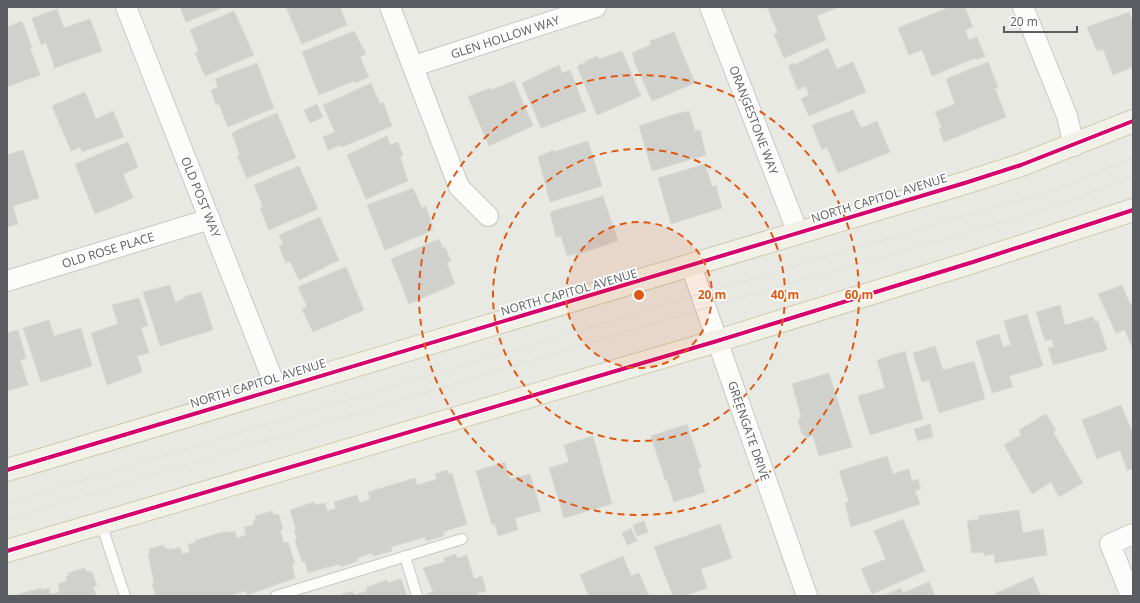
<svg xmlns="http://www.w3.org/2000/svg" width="1140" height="603" viewBox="0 0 1140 603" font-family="'Open Sans',sans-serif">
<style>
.building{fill:#d0d0cd;stroke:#d8d8d4}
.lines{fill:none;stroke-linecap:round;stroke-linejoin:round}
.service-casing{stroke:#c7c7c6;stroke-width:12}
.minor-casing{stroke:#c7c7c6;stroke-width:22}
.primary-casing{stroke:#d1cab2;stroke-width:24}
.service{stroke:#fcfcfb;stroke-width:10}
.minor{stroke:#fcfcfb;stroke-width:20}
.primary{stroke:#f2f1e7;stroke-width:22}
.tram{stroke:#e1e2e1;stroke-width:1}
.cycleway-casing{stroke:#fff;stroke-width:6}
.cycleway{stroke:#d6006c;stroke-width:4}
.ring{fill:none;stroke:#e15910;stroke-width:2;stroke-dasharray:7 5}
.labels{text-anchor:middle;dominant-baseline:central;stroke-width:3.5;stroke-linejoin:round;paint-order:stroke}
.street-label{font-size:12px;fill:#5a5d62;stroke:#fff}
.centre{fill:#e15910;stroke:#fff;stroke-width:2}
.ring-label{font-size:12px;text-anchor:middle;font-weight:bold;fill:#e15910;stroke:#fff;stroke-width:3.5;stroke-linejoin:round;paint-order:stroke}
</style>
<rect width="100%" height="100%" fill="#e9e9e4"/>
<path class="building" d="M180,7H224L186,22Z
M286,7H340L347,25L302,44Z
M767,7H836V8L817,16L826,40L784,58L774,34L778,33Z
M950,7H965L973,27L965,30L969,40L977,37L985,56L976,60L975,58L932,76L922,50L909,55L898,28Z
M57,9L64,28L90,19L102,51L55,68L46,43L41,45L32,18Z
M234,11L254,55L205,76L195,53L199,52L190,30Z
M1129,12L1133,23V67L1113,75L1103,49L1097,51L1087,27Z
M22,21L32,47L30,48L40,75L7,87V27Z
M354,31L366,54L360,57L369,77L355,83L354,81L319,95L302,52Z
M674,32L695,83L652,101L633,59L634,58L632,53L651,45L650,41Z
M828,48L837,69L853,62L866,92L809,116L801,99L809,95L806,86L798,90L788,66L793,63L794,65Z
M622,51L641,96L597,115L577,66L585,63V61L598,56L599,59Z
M988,62L998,87L995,88L1006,117L944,142L939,129L942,128L935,112L955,104L946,79Z
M257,63L274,108L228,127L219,104L216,105L211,90L218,87L215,79Z
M559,65L562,73L570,70L586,111L541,128L522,83Z
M514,81L533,126L489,146L468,97L490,88L491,90Z
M371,83L380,104L383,102L392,126L342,147L340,145L328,150L323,137L335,132L323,105Z
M85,92L96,119L113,111L124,137L82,152L80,147L71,151L52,106Z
M317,104L323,117L310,123L304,110Z
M853,110L861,128L877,121L890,152L838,173L827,147L822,150L812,125Z
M689,111L695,131L700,130L706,155L652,171L639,126L682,112V113Z
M277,113L296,158L247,178L237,156L240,155L232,134L237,130Z
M387,136L390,145L398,142L403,156L400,157L408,181L366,199L347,155Z
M588,141L602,186L550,202L538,157L553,150L554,152Z
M128,142L138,167L123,174L133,198L95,214L75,164Z
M23,150L39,198L13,206L18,224L7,227V155Z
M705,164L712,187L716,185L722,208L671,224L658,178Z
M299,166L318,209L269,230L260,208L263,207L254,185Z
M413,188L422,208L426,206L433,230L385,250L367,205Z
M603,196L618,241L575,255V254L567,256L561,236L556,237L550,212Z
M320,217L339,260L299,280L290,261L286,263L279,246L283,244L279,235Z
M439,239L443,248L445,247L451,261L447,263L455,284L409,304L391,259Z
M346,267L364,310L313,332L302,309L307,306L298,287Z
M170,285L175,302L184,299L183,297L201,292L213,330L160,346L143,292Z
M1122,285L1130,304L1133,303V350L1125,330L1116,333L1098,294Z
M139,298L148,326L141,328L149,353L137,356L142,372L107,385L91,333L118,324L112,305Z
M1060,305L1065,325L1093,317L1095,322L1098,321L1107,350L1053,365L1048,348L1054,347L1052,339L1045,341L1036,312Z
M1027,314L1043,366L1009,376L1013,387L992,393L976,341L999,334L1003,347L1011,345L1004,321Z
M49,320L54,336L81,328L92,366L41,382L23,328Z
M18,330L26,358L20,360L28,385L7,391V333Z
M935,346L943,370L974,361L985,399L939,413L929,380L922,382L913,353Z
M905,351L923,419L870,435L858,396L885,388L877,360Z
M829,373L852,447L819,456L813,436L807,438L802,434L798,421L801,416L792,384Z
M1121,405L1133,434V468L1127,470L1120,450L1097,459L1082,420Z
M1046,414L1056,430L1053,432L1083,483L1059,497L1051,482L1032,494L1004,445L1021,435L1019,430Z
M687,424L701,468L698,469L705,492L674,502L667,480H665L651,436Z
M930,424L933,437L918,441L914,429Z
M593,436L612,504L564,518L549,468L569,462L564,445Z
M887,456L893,474L909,469L912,481L918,479L921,489L915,491L920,504L851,527L845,503L849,502L839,471Z
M505,462L510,479L530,474L541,511L515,518L518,530L498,536L495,524L492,525L476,471Z
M447,470L449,474L452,473L467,524L443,532L444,536L426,541L425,537L391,547L392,551L373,556L372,553L357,558L358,561L340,567V564L308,573L305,561L302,562L295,540L297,539L294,530H296L290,510L314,502L315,505L325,503L327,511L336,509L334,502L357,495L360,503L370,499L368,492L415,478L417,485L437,479L435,474Z
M1019,510L1023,533L1043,529L1047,555L995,563L994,554L984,556V552L972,553L967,521L979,519L978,516Z
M272,511L273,514L279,515L283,529L280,530L284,543L288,542L295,564L292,565L295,578L247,595L246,591L228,596H156L152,584L154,583L148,554L150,553L149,549L164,545L165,549L169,548V550L180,547L182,554L190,552L188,545L196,542V540L227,531V533L235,531L237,538L246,535L244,527L254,525L253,521L256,520L255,516Z
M903,519L925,571L872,594L861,569L886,559L874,531Z
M644,521L648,532L637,536L633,525Z
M720,524L732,558L701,569L707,588L684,596H673L654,547Z
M631,528L637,541L627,545L622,533Z
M456,554L457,558L467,555L474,579L482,576L486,591L478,593V596H429L428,593L433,592L423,568L445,562L444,558Z
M623,556L631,576L639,573L649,596H589L580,575Z
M85,568L86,571L92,572L97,586H93L96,596H12L41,588V590L49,588L51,594L60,592L58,584L67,581L66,577L69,576L68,573Z
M1033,577L1041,596H997L996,593Z
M401,579L407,596L340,595L353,591L354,595L367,591V587L387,580L388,583Z
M929,582L935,596H883L901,588L903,593Z"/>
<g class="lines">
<defs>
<path id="service" d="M101,523L125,596
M405,556L417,596
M276,596L462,539"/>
<path id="minor" d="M126,7L276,388
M390,7L459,187L488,216
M710,7L798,233
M1023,7L1067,116L1074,146
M414,66L596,7
M691,266L807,596
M7,281L210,219
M1131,596L1110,544L1133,534"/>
<path id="primary" d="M7,470L968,182L1021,165L1133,121
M7,551L717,341L973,262L1133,210"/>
</defs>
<use href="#service" class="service-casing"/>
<use href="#minor" class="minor-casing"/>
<use href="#primary" class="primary-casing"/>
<use href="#service" class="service"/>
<use href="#minor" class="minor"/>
<use href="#primary" class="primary"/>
<path class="tram" d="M7,503L700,294L1057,189L1133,158
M7,519L705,308L1021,217L1065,203L1133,176"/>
<defs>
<path id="cycleway" d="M7,470L968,182L1021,165L1133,121
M7,551L717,341L973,262L1133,210"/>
</defs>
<use href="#cycleway" class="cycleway-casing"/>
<use href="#cycleway" class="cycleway"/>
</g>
<circle cx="639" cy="295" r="73" fill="#e15910" fill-opacity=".12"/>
<g class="ring">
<circle cx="639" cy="295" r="73"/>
<circle cx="639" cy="295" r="146"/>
<circle cx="639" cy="295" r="220"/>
</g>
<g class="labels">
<g class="street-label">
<text transform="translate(505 37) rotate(-18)">GLEN HOLLOW WAY</text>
<text transform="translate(754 120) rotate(69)">ORANGESTONE WAY</text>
<text transform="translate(201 197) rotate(68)">OLD POST WAY</text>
<text transform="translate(879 198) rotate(-17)">NORTH CAPITOL AVENUE</text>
<text transform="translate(108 250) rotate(-17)">OLD ROSE PLACE</text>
<text transform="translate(569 292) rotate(-16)">NORTH CAPITOL AVENUE</text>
<text transform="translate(258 383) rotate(-17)">NORTH CAPITOL AVENUE</text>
<text transform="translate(749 431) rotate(71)">GREENGATE DRIVE</text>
</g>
</g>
<circle cx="639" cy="295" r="6" class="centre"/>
<g class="ring-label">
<text x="712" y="299">20 m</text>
<text x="785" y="299">40 m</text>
<text x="859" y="299">60 m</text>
</g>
<rect width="1140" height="603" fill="none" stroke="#5a5d62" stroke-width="16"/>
<path d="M1004 26v6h73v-6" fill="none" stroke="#5a5d62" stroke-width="2"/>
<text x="1010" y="26" font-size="12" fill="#5a5d62" stroke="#ffffff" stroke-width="3" paint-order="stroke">20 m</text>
</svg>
